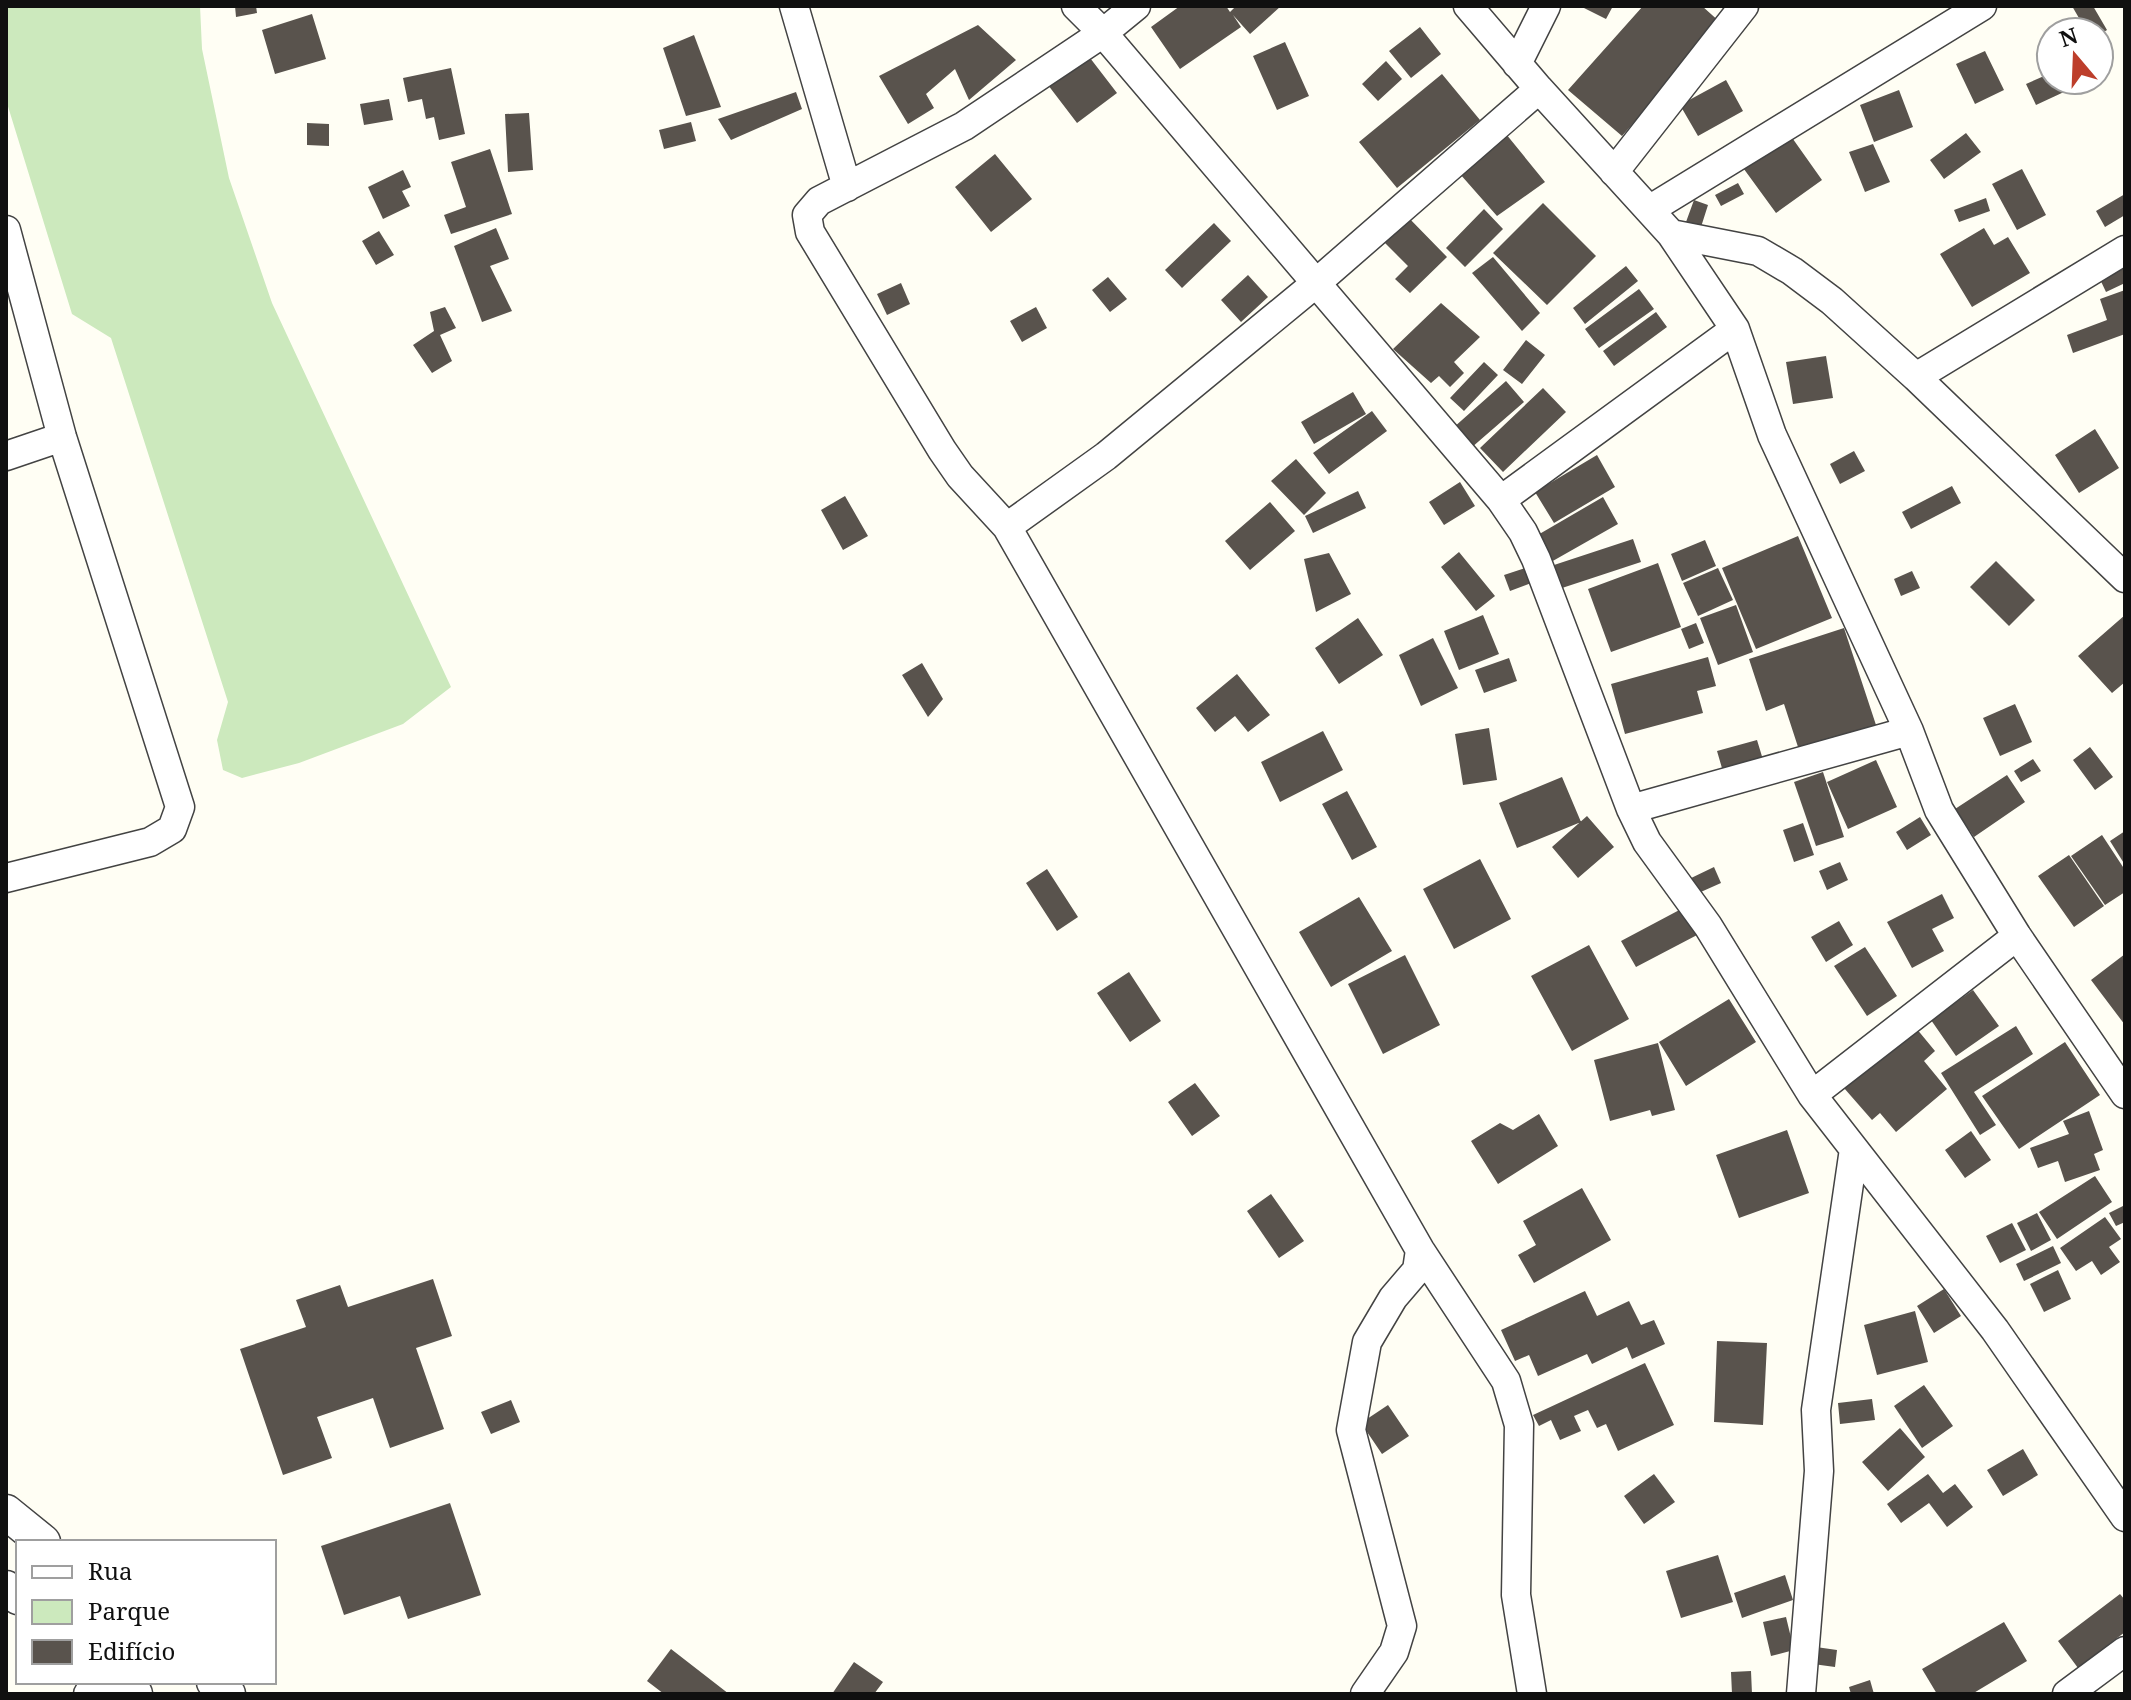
<svg xmlns="http://www.w3.org/2000/svg" width="2131" height="1700" viewBox="0 0 2131 1700" font-family="'Noto Serif',serif">
<style>
.green{fill:#cce9bd}
.building{fill:#59534d}
.lines{fill:none;stroke-linecap:round;stroke-linejoin:round}
.minor-casing{stroke:#434343;stroke-width:31}
.tertiary-casing{stroke:#434343;stroke-width:37}
.minor{stroke:#fff;stroke-width:28}
.tertiary{stroke:#fff;stroke-width:34}
</style>
<rect width="100%" height="100%" fill="#fffef4"/>
<path class="green" d="M6,6H200L202,49L229,178L272,303L451,687L403,724L299,763L242,778L223,770L217,740L228,702L111,338L72,314L6,100Z"/>
<path class="building" d="M235,6H256L257,13L236,17Z
M1180,6H1226L1230,12L1236,6H1281L1250,34L1233,15L1241,27L1180,69L1151,27Z
M1580,6H1613L1606,19Z
M1643,6H1702L1721,23L1622,136L1568,90Z
M2072,6H2093L2107,30L2099,35V32H2087Z
M312,14L326,59L275,74L262,30Z
M978,25L1016,60L969,100L955,69L926,94L934,108L908,124L879,76Z
M1420,27L1441,54L1411,78L1389,51Z
M694,35L721,107L686,116L663,48Z
M1285,42L1309,96L1277,110L1253,56Z
M1985,51L2004,90L1975,104L1956,64Z
M1087,54L1117,93L1077,123L1048,85Z
M1386,61L1402,79L1378,101L1362,84Z
M451,68L465,134L439,140L434,117L426,119L422,99L408,102L403,78Z
M2051,73V80H2077L2079,85L2036,105L2026,84Z
M1442,74L1480,120L1397,188L1359,142Z
M1726,80L1743,111L1698,136L1680,105Z
M1899,90L1913,127L1874,142L1860,105Z
M796,92L802,109L731,140L718,119Z
M389,99L393,120L364,125L360,104Z
M529,113L533,170L508,172L505,114Z
M691,122L696,141L664,149L659,130Z
M307,123L329,124V146L307,145Z
M1788,132L1822,180L1776,213L1741,165Z
M1966,133L1981,152L1944,179L1930,160Z
M1506,134L1545,182L1497,216L1460,174Z
M1873,144L1890,182L1865,192L1849,152Z
M490,149L512,214L451,234L444,215L466,207L451,162Z
M995,154L1032,199L991,232L955,187Z
M2022,169L2046,215L2017,230L1992,184Z
M403,170L411,187L402,191L410,206L383,219L368,187Z
M1738,183L1744,194L1721,206L1715,195Z
M2125,194V215L2105,227L2096,211Z
M1986,198L1990,211L1959,222L1954,210Z
M1694,200L1708,205L1701,227L1686,222Z
M1543,203L1596,256L1547,305L1493,253Z
M1484,209L1503,229L1465,267L1446,248Z
M1406,215L1447,257L1410,293L1395,279L1408,266L1381,239Z
M1214,223L1231,241L1182,288L1165,270Z
M496,228L509,259L490,266L512,311L482,322L454,246Z
M1984,228L1994,245L2008,237L2030,273L1972,307L1940,254Z
M379,231L394,255L376,265L362,241Z
M1493,257L1540,313L1522,331L1472,273Z
M2125,264V283L2106,292L2098,275Z
M1626,266L1638,281L1585,324L1573,308Z
M1248,275L1268,297L1241,322L1221,300Z
M1108,277L1127,299L1110,312L1092,290Z
M901,283L910,304L887,315L877,294Z
M1639,289L1654,309L1599,348L1585,329Z
M2125,290V334L2073,353L2067,335L2107,320L2100,299Z
M1441,303L1480,337L1454,362L1464,373L1450,387L1439,376L1431,383L1393,349Z
M445,307L456,328L440,335L452,361L432,373L413,345L434,331L430,312Z
M1036,307L1047,328L1022,342L1010,321Z
M1656,312L1667,327L1614,366L1603,351Z
M1526,340L1545,355L1522,384L1503,370Z
M1826,356L1833,398L1793,404L1786,362Z
M1484,362L1498,375L1464,411L1450,398Z
M1506,381L1524,402L1471,448L1453,428Z
M1543,388L1566,412L1503,472L1480,448Z
M1353,392L1366,414L1314,444L1301,422Z
M1372,411L1387,431L1329,474L1313,453Z
M2095,429L2119,468L2079,493L2055,455Z
M1854,451L1865,471L1840,484L1830,464Z
M1597,455L1615,487L1554,523L1535,492Z
M1296,459L1326,493L1304,515L1271,481Z
M1460,482L1475,506L1444,525L1429,502Z
M1952,486L1961,503L1911,529L1902,512Z
M1358,491L1366,508L1313,533L1305,516Z
M845,496L868,536L843,550L821,510Z
M1603,497L1618,524L1551,562L1536,536Z
M1270,502L1295,531L1250,570L1225,541Z
M1798,536L1832,618L1756,649L1722,568Z
M1633,539L1641,562L1562,588L1554,565Z
M1705,540L1716,566L1682,581L1671,554Z
M1459,552L1495,596L1476,611L1441,567Z
M1329,553L1351,594L1316,612L1304,559Z
M1996,561L2035,600L2009,626L1970,587Z
M1658,563L1681,627L1611,652L1588,589Z
M1528,567L1534,582L1510,591L1504,575Z
M1718,568L1733,600L1698,616L1683,583Z
M1912,571L1920,588L1901,596L1894,579Z
M1736,605L1753,652L1718,665L1700,618Z
M1483,615L1499,654L1459,670L1444,631Z
M2125,615V682L2112,693L2078,656Z
M1358,618L1383,655L1339,684L1315,648Z
M1696,623L1704,643L1689,649L1681,629Z
M1844,628L1876,725L1799,750L1784,704L1766,711L1749,659Z
M1433,638L1458,688L1421,706L1399,655Z
M1708,657L1716,686L1697,691L1703,713L1625,734L1611,684Z
M1509,658L1517,681L1484,693L1475,670Z
M922,663L943,699L928,717L902,675Z
M1237,674L1270,715L1248,732L1235,716L1215,732L1196,708Z
M2015,704L2032,742L2000,756L1983,718Z
M1489,728L1497,780L1463,785L1455,734Z
M1323,731L1343,770L1280,802L1261,762Z
M1757,740L1764,763L1724,775L1717,751Z
M2090,747L2113,777L2095,790L2073,760Z
M2033,759L2041,771L2021,782L2014,771Z
M1876,760L1897,807L1848,829L1827,782Z
M1823,772L1844,837L1816,846L1794,782Z
M2007,775L2025,802L1974,837L1955,809Z
M1562,777L1581,822L1517,848L1499,803Z
M1347,791L1377,847L1352,860L1322,804Z
M1587,816L1614,847L1578,878L1552,847Z
M1920,817L1931,835L1907,850L1896,832Z
M1803,823L1814,855L1794,862L1783,830Z
M2125,831V865L2110,841Z
M2102,835L2125,870V892L2105,905L2071,856Z
M2069,855L2104,906L2074,927L2038,876Z
M1480,859L1511,919L1454,949L1423,889Z
M1840,862L1848,880L1827,890L1819,871Z
M1714,867L1721,883L1694,895L1687,880Z
M1047,869L1078,917L1057,931L1026,883Z
M1942,894L1954,918L1932,929L1944,951L1912,968L1887,922Z
M1359,897L1392,951L1331,987L1299,932Z
M1685,907L1699,934L1636,967L1621,941Z
M1839,921L1853,945L1826,962L1811,937Z
M1589,945L1629,1019L1572,1051L1531,976Z
M1865,947L1897,996L1867,1016L1834,966Z
M2125,954V1025L2091,980Z
M1405,955L1440,1025L1383,1054L1348,984Z
M1129,972L1161,1021L1130,1042L1097,993Z
M1973,990L1999,1026L1956,1056L1931,1020Z
M1729,999L1756,1042L1686,1086L1659,1042Z
M2016,1026L2033,1054L1974,1092L1996,1125L1980,1135L1941,1073Z
M1916,1028L1935,1051L1924,1061L1947,1089L1896,1132L1880,1113L1872,1120L1844,1088Z
M2065,1042L2100,1095L2019,1149L1982,1096Z
M1658,1043L1675,1110L1652,1116L1650,1110L1610,1121L1594,1060Z
M1195,1083L1220,1116L1192,1136L1168,1102Z
M2089,1111L2103,1150L2094,1154L2100,1170L2065,1182L2058,1161L2038,1168L2030,1148L2069,1134L2063,1121Z
M1539,1114L1558,1146L1498,1184L1471,1141L1500,1123L1513,1130Z
M1787,1130L1809,1193L1739,1218L1716,1155Z
M1971,1131L1991,1160L1965,1178L1945,1150Z
M2095,1176L2112,1202L2057,1239L2039,1212Z
M1582,1188L1611,1240L1534,1283L1518,1255L1536,1245L1523,1221Z
M1271,1194L1304,1241L1279,1258L1247,1211Z
M2125,1205V1222L2116,1226L2109,1213Z
M2037,1213L2051,1240L2031,1251L2017,1223Z
M2105,1217L2121,1239L2109,1247L2120,1262L2101,1275L2092,1261L2076,1271L2060,1248Z
M2012,1223L2026,1250L2000,1263L1986,1236Z
M2053,1246L2061,1263L2024,1281L2016,1264Z
M2058,1270L2071,1299L2044,1312L2030,1284Z
M433,1279L452,1336L416,1348L444,1429L390,1448L373,1398L317,1417L332,1458L283,1475L240,1349L306,1327L296,1300L340,1285L348,1307Z
M1944,1289L1961,1316L1934,1333L1917,1306Z
M1585,1291L1597,1316L1629,1301L1641,1325L1654,1320L1665,1344L1632,1359L1627,1347L1592,1364L1587,1354L1538,1376L1529,1355L1515,1361L1501,1330Z
M1915,1311L1928,1362L1877,1375L1864,1325Z
M1717,1341L1767,1343L1763,1425L1714,1422Z
M1645,1363L1674,1425L1618,1451L1606,1424L1597,1428L1588,1410L1574,1416L1581,1431L1560,1440L1551,1420L1539,1426L1533,1415Z
M1924,1385L1953,1426L1922,1448L1894,1406Z
M1872,1399L1875,1420L1840,1424L1838,1403Z
M511,1400L520,1422L491,1434L481,1412Z
M1388,1405L1409,1436L1382,1454L1361,1423Z
M1900,1428L1925,1457L1888,1491L1862,1462Z
M2023,1449L2038,1475L2003,1496L1987,1470Z
M1654,1474L1675,1502L1644,1524L1624,1496Z
M1928,1474L1943,1493L1955,1484L1973,1507L1947,1527L1929,1503L1901,1523L1887,1504Z
M450,1503L481,1595L408,1619L400,1596L344,1615L321,1546Z
M1718,1555L1733,1602L1681,1618L1666,1571Z
M1785,1575L1793,1600L1742,1618L1734,1593Z
M2120,1594L2125,1600V1632L2078,1668L2058,1641Z
M1786,1617L1794,1650L1771,1656L1763,1622Z
M2004,1622L2027,1661L1972,1694H1937L1922,1669Z
M1816,1647L1837,1650L1835,1667L1813,1664Z
M671,1649L729,1694H664L647,1681Z
M854,1662L883,1682L874,1694H832Z
M1751,1671L1752,1694H1732L1731,1672Z
M1870,1680L1874,1694H1851L1849,1687Z"/>
<g class="lines">
<defs>
<path id="minor" d="M794,6L847,187
M1076,6L1103,33L1501,500L1523,532L1536,559L1631,809L1647,842L1708,926L1812,1095L1995,1330L2125,1517
M1136,6L1103,33L964,126L819,201L807,215L810,232L942,450L960,476L1007,527L1420,1250L1506,1381L1519,1425L1516,1595L1532,1694
M1468,6L1539,89L1671,234L1735,329L1772,435L1909,731L1939,810L2017,936L2125,1094
M1517,64L1546,6
M1614,172L1744,6
M1649,210L1982,6
M6,230L62,437L180,807L172,829L150,842L6,878
M1671,234L1758,251L1792,271L1832,301L1916,377L2125,578
M1916,377L2125,250
M6,456L62,437
M1501,500L1735,329
M1007,527L1106,456L1315,284L1539,89
M1631,809L1909,731
M1812,1095L2017,936
M88,1694L97,1682
M1365,1694L1394,1652L1402,1626L1351,1430L1367,1342L1393,1298L1417,1270L1420,1250
M1801,1694L1819,1471L1816,1410L1854,1149
M2067,1694L2125,1651"/>
<path id="tertiary" d="M6,1512L43,1542
M6,1588L18,1597
M120,1682L135,1694
M214,1682L228,1694"/>
</defs>
<use href="#minor" class="minor-casing"/>
<use href="#tertiary" class="tertiary-casing"/>
<use href="#minor" class="minor"/>
<use href="#tertiary" class="tertiary"/>
</g>
<rect width="2131" height="1700" fill="none" stroke="#101010" stroke-width="16"/>
<rect x="16" y="1540" width="260" height="144" fill="#ffffff" stroke="#9f9f9f" stroke-width="2"/>
<rect x="32" y="1566" width="40" height="12" fill="#ffffff" stroke="#9f9f9f" stroke-width="2"/>
<text x="88" y="1580" font-size="24" fill="#101010">Rua</text>
<rect x="32" y="1600" width="40" height="24" fill="#cce9bd" stroke="#9f9f9f" stroke-width="2"/>
<text x="88" y="1620" font-size="24" fill="#101010">Parque</text>
<rect x="32" y="1640" width="40" height="24" fill="#59534d" stroke="#9f9f9f" stroke-width="2"/>
<text x="88" y="1660" font-size="24" fill="#101010">Edifício</text>
<g transform="translate(2075 56) rotate(341)"><circle r="38" fill="#ffffff" stroke="#9f9f9f" stroke-width="2"/>
<path d="M0-6L14 30L0 20L-14 30Z" fill="#bd3e2b"/>
<text y="-12" font-size="22" font-weight="bold" text-anchor="middle" fill="#101010">N</text>
</g>
</svg>
